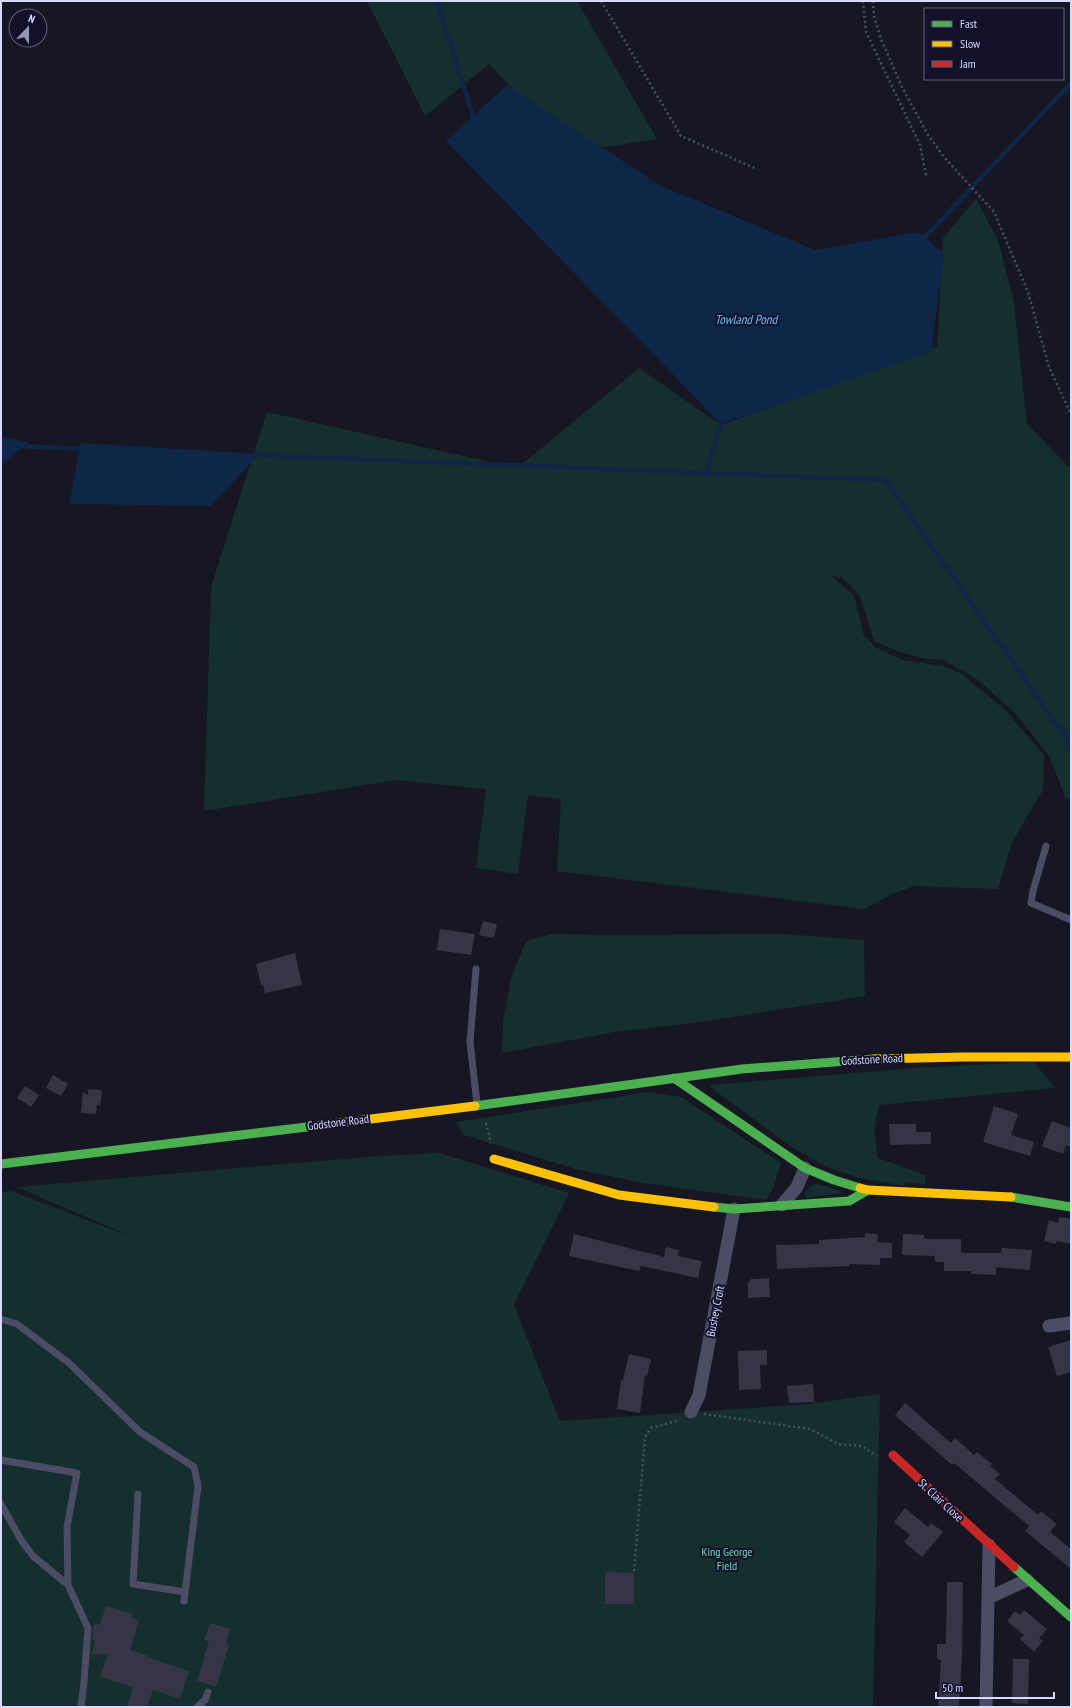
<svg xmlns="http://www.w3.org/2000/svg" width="1072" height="1708" viewBox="0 0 1072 1708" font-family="'PT Sans Narrow',sans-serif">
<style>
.green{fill:#142f2e}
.water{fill:#0e2648}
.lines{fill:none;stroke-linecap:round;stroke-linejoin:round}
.stream{stroke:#0e2648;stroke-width:4.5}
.building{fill:#363545}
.path{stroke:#45535f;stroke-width:2.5;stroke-dasharray:2 3;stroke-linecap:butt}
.lane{stroke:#4c4c64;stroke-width:7}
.street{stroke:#4c4c64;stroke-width:13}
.fast{stroke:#4caf50;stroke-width:9}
.slow{stroke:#ffc107;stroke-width:9}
.jam{stroke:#c62828;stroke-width:9}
.labels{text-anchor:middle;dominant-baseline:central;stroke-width:4;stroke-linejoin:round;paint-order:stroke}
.street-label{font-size:12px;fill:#dbd9ff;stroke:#131129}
.park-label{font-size:12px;fill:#64e0b9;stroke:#131129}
.water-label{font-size:13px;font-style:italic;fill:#68c2fd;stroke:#131129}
</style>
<rect width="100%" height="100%" fill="#171723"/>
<path class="green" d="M367,1H577L657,139L574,152L489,64L425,116Z
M976,199L998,240L1014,303L1027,424L1071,469V800L1065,796L1049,756L1016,714L977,679L944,660L920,658L898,651L874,641L860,596L842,577L831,576L854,595L864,636L875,647L902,660L943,666L962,674L1005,710L1044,755L1043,790L1012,842L998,889L914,886L892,894L864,909L557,871L561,799L528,795L518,874L476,868L486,789L396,780L204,811L211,587L267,412L517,468L639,368L721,425L937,347L943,238Z
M553,934L610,935L783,934L864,940L865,996L700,1022L614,1032L502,1053L503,1022L511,978L526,941Z
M1034,1062L1055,1088L879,1105L874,1130L878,1158L925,1175V1184L904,1182L905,1186L860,1178L830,1168L796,1150L710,1087L711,1085L915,1068Z
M649,1092L681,1097L781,1163L773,1189L766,1200L643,1183L576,1169L464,1135L456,1122Z
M439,1153L569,1193L514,1305L560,1421L810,1404L880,1394L873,1707H1V1192L11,1191L132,1237L17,1187L367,1157Z
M819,1184L840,1191L841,1193L806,1198L805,1194C808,1188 811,1184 819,1184Z"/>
<path class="water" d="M507,85L659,185L815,250L918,232L944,254L931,352L721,424L446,141Z
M1,437L28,442L1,466Z
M81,443L259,454L211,506L69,504Z"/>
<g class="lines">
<path class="stream" d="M437,1L473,116
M925,237L1071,83
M19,446L85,449
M253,455L885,480L1071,745
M706,473L721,424"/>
</g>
<path class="building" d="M483,921L497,924L494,938L479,935Z
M440,929L475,934L471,955L437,950Z
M295,953L302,985L265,993L263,985H261L256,964Z
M53,1075L68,1084L61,1096L46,1088Z
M25,1086L39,1095L31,1107L17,1098Z
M88,1089L102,1090L100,1106L97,1105L96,1114L81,1113L83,1092L88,1095Z
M994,1106L1018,1114L1011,1135L1034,1142L1030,1156L983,1142Z
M1052,1121L1071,1128V1147L1066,1145L1063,1154L1042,1146Z
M889,1124H916V1132H931V1144L890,1145Z
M1059,1217L1071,1219V1244L1057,1241L1056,1244L1044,1241L1049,1220L1058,1223Z
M865,1233L878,1234L877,1242L892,1243V1258H880V1265L849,1264V1266L777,1269L776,1245L819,1244V1240L865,1237Z
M574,1234L664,1257L666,1247L679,1250L678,1256L702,1261L698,1278L641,1266L639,1271L569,1256Z
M903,1234L924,1235V1239H961V1253H1001L1002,1248L1032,1250L1030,1270L996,1267V1275L971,1274V1271H944V1262H935V1256L902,1255Z
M769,1278L770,1297L748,1298V1283L751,1279Z
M1071,1340V1372L1057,1376L1048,1347Z
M767,1350V1365H760L761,1389L739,1390L738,1351Z
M629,1354L651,1359L647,1376L645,1375L640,1413L617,1409L621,1380H623Z
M813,1384L814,1402L789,1403L787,1386Z
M905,1403L951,1443L955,1438L974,1455L977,1452L992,1464L990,1466L1000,1474L995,1479L1038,1515L1041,1511L1057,1524L1050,1532L1071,1549V1569L1025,1531L1029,1526L954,1463L952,1465L895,1415Z
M905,1508L928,1527L931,1523L943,1532L922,1557L904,1542L910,1535L894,1522Z
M605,1572L634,1573V1604H605Z
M947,1582H963L962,1656L959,1707H938L941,1660L937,1659V1644H946Z
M106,1606L133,1614L132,1618L139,1621L130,1650L147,1655L146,1657L189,1671L180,1699L153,1690L147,1707H127L133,1687L100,1677L108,1654L91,1655L95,1642L92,1639L93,1630L94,1625L100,1624Z
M1024,1610L1047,1629L1039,1638L1043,1641L1034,1652L1020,1639L1024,1635L1007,1621L1015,1611L1020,1615Z
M210,1623L230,1629L226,1644L229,1645L216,1687L197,1681L209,1641L204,1640Z
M1013,1659H1029L1028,1704L1012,1703Z"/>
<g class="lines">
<path class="path" d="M601,1L681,136L757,169
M863,1L866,32L920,145L926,175
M873,1L874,16L881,39L902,87L928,135L944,157L994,212L1028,292L1049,367L1071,414
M486,1123L491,1143
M704,1414L810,1429L838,1444L862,1446L877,1456
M634,1571L645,1437L651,1428L680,1420"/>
<path class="lane" d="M1046,846L1033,891L1031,903L1071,920
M476,969L470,1042L477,1104
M1,1319L17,1324L69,1363L140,1432L194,1467L198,1486L184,1601
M1,1460L77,1473L67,1527L68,1585L88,1628L84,1682L81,1707
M138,1494L133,1584L185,1592
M1,1504L21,1540L33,1556L68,1585
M197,1707L205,1700L208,1692"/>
<path class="street" d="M782,1205L797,1187L805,1168
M1049,1326L1071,1323
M691,1412L699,1395L734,1209
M988,1598L1027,1580
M986,1707L989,1545"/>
<path class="fast" d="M674,1078L805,1168L834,1180L860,1188
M475,1106L742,1069L874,1059
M1,1164L315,1126
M1011,1197L1071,1207
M714,1207L734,1209L849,1201L868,1190
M1014,1567L1071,1617"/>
<path class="slow" d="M874,1059L963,1057H1071
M315,1126L475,1106
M494,1159L619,1195L714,1207
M860,1188L868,1190L1011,1197"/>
<path class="jam" d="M893,1455L1014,1567"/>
</g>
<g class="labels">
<g class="street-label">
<text transform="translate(872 1059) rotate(-3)">Godstone Road</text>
<text transform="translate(338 1122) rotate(-7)">Godstone Road</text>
<text transform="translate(715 1311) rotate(-79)">Bushey Croft</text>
<text transform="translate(941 1500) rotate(43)">St. Clair Close</text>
</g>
<g class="park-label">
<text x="727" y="1551">King George<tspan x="727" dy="14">Field</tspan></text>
</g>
<g class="water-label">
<text x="746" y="319">Towland Pond</text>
</g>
</g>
<rect width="1072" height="1708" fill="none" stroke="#dbd9ff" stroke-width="4"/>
<rect x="924" y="8" width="140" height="72" fill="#131129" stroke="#63617f"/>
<rect x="932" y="21" width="20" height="6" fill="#4caf50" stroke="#63617f"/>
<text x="960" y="28" font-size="12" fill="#dbd9ff">Fast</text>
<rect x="932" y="41" width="20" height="6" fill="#ffc107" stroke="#63617f"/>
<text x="960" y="48" font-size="12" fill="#dbd9ff">Slow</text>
<rect x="932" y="61" width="20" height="6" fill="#c62828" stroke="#63617f"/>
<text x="960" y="68" font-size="12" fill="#dbd9ff">Jam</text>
<g transform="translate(28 28) rotate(22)"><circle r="19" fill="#131129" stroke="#63617f"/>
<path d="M0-3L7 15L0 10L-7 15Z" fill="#9695b2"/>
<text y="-6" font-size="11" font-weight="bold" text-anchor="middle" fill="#dbd9ff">N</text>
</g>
<path d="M936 1692v6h118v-6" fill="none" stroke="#dbd9ff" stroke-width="2"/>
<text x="942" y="1692" font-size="12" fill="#dbd9ff" stroke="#131129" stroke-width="3" paint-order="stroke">50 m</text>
</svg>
